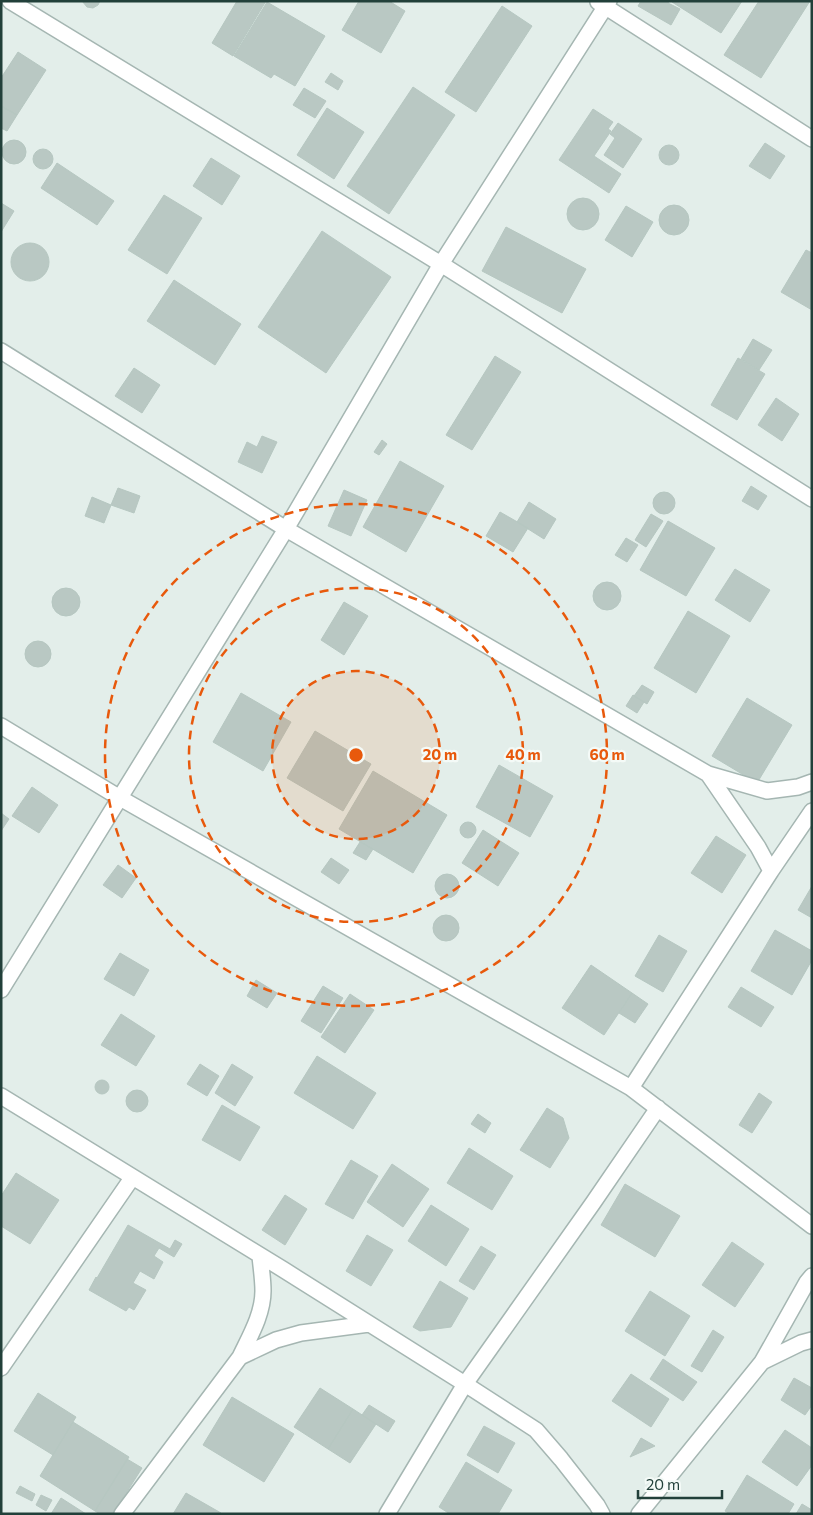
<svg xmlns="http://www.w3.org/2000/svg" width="813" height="1515" viewBox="0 0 813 1515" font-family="Commissioner,sans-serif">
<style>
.building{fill:#b9c8c3;stroke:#b6c7c1}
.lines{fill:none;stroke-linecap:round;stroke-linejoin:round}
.minor-casing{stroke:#a5b6b2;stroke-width:18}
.minor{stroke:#fff;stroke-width:15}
.ring{fill:none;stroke:#e8590c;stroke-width:2.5;stroke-dasharray:9 6}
.centre{fill:#e8590c;stroke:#f4faf7;stroke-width:2.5}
.ring-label{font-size:15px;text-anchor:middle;font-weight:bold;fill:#e8590c;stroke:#f4faf7;stroke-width:4.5;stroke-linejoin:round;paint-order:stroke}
</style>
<rect width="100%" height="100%" fill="#e3eeea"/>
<path class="building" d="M82,1H100L98,5L93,8L87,7Z
M237,1H266L233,56L212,43Z
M359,1H389L405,11L381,53L342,30Z
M641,1H669L668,3L680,9L671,25L638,6Z
M673,1H742L721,33L672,2Z
M759,1H810L761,78L724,55Z
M267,2L325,36L295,86L274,74L271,78L234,56Z
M502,6L532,26L476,112L445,92Z
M18,52L46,70L17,115L1,106V78Z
M331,73L343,81L338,90L325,82Z
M413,87L455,115L389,214L347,186Z
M304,88L326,101L315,118L293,105Z
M1,106L17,115L7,131L1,128Z
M327,108L364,132L334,179L297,155Z
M593,109L613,122L608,129L611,131L594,156L621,174L609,193L559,160Z
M618,123L642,139L623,168L604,155L615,138L610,134Z
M2 152a12 12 0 1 1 24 0a12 12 0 1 1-24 0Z
M765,143L785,156L770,179L749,166Z
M659 155a10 10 0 1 1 20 0a10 10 0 1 1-20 0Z
M33 159a10 10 0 1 1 20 0a10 10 0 1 1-20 0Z
M211,158L240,176L222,205L193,186Z
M57,163L114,201L97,225L41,188Z
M164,195L202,218L167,274L128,250Z
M567 214a16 16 0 1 1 32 0a16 16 0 1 1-32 0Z
M1,203L14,211L1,232Z
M659 220a15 15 0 1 1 30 0a15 15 0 1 1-30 0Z
M626,206L653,222L632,257L605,240Z
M506,227L586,269L562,313L482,271Z
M322,231L391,277L326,373L258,327Z
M11 262a19 19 0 1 1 38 0a19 19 0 1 1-38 0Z
M806,250L812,253V310L781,292Z
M174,280L241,324L215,365L147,321Z
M753,339L772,350L759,370L741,359Z
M495,356L521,372L472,450L446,435Z
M738,358L765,374L737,420L711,405Z
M134,368L160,385L142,413L115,396Z
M776,398L799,414L782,441L758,425Z
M262,436L277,442L262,473L238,462L247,442L257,447Z
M382,440L387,444L379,455L374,452Z
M400,461L444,486L406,552L363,527Z
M751,486L767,496L758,510L742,501Z
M118,488L140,496L134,513L111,505Z
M344,490L367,500L351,536L328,526Z
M653 503a11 11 0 1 1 22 0a11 11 0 1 1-22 0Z
M92,497L111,505L104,523L85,516Z
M529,502L556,519L544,539L517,522Z
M500,512L528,528L513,552L486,536Z
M651,514L663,521L646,547L635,540Z
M668,521L715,548L686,596L640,570Z
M626,538L638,545L627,562L615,555Z
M735,569L770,590L750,622L715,600Z
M593 596a14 14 0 1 1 28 0a14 14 0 1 1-28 0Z
M52 602a14 14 0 1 1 28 0a14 14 0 1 1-28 0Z
M344,602L368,616L344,655L321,640Z
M688,611L730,636L696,693L654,668Z
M25 654a13 13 0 1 1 26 0a13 13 0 1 1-26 0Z
M642,685L654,692L647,704L634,696Z
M241,693L291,722L263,771L213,742Z
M633,695L644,702L637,713L626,706Z
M747,698L792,725L757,783L712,756Z
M315,731L371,764L343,811L287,778Z
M499,765L553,796L530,837L476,807Z
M373,771L447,815L413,873L339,829Z
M32,787L58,805L39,833L12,816Z
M1,813L9,819L1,831Z
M460 830a8 8 0 1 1 16 0a8 8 0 1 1-16 0Z
M483,830L519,853L498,886L462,863Z
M716,836L746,855L722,893L691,873Z
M360,842L373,849L366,860L353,853Z
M331,858L349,870L339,884L321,872Z
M118,865L136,878L122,898L103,885Z
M435 886a12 12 0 1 1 24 0a12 12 0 1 1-24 0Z
M812,886V918L798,910Z
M433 928a13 13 0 1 1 26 0a13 13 0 1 1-26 0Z
M775,930L812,951V960L792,995L751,971Z
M659,935L687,951L663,992L635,976Z
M120,953L149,970L134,996L104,979Z
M591,965L632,993L604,1035L562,1008Z
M256,980L277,993L267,1008L247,996Z
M323,986L343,998L321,1033L301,1021Z
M741,987L774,1007L761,1027L728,1007Z
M632,993L648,1004L635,1023L619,1013Z
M350,994L374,1010L345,1053L321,1037Z
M121,1014L155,1036L136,1066L101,1045Z
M317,1056L376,1093L353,1129L294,1093Z
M200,1064L219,1076L207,1096L187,1084Z
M232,1064L253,1077L235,1106L215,1093Z
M95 1087a7 7 0 1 1 14 0a7 7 0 1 1-14 0Z
M126 1101a11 11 0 1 1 22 0a11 11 0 1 1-22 0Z
M759,1093L772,1102L752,1133L739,1125Z
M222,1105L260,1127L240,1161L202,1140Z
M547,1108L563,1118L569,1138L550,1168L520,1150Z
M478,1114L491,1123L485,1133L471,1124Z
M469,1148L513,1176L492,1210L447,1183Z
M351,1160L378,1176L353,1219L325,1204Z
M392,1164L429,1189L403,1227L367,1202Z
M16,1173L59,1200L30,1244L1,1226V1196Z
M625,1184L680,1216L655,1257L601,1225Z
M285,1195L307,1209L285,1245L262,1230Z
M431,1205L469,1229L446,1266L408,1241Z
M128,1225L170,1249L175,1240L182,1244L174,1257L159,1248L154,1256L163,1262L154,1279L140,1271L133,1283L146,1290L134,1310L129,1307L126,1311L89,1290L96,1277L97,1278Z
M367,1235L393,1250L371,1286L346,1271Z
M732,1242L764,1264L735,1307L702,1285Z
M481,1246L496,1255L474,1290L459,1281Z
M440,1281L468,1298L451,1327L420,1331L413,1327Z
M650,1291L690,1316L665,1356L625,1331Z
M713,1330L724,1337L702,1372L691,1366Z
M663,1359L697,1382L683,1401L650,1379Z
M631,1374L669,1399L651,1427L612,1401Z
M794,1378L812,1388V1405L805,1415L781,1400Z
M320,1388L353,1409L328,1449L294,1427Z
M38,1393L76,1417L53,1455L14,1431Z
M232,1397L294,1434L264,1482L203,1445Z
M369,1405L395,1421L388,1432L362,1415Z
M353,1409L376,1424L350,1463L328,1449Z
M73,1422L129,1457L95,1511L40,1476Z
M484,1426L515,1443L498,1473L467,1455Z
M785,1430L812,1448V1465L797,1486L762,1462Z
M641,1438L655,1446L630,1457Z
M127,1459L142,1468L113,1514H100L95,1511Z
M466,1462L512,1490L498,1514H450L439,1507Z
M747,1475L794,1504L788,1514H730L725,1511Z
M20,1486L35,1494L32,1501L16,1493Z
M186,1493L221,1513L220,1514H173Z
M41,1495L52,1500L46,1511L36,1505Z
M61,1498L86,1514H51Z
M802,1504L812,1510V1514H796Z"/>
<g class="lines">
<defs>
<path id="minor" d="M10,1L441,264L812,499
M598,2L812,139
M1,351L286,529L708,774L767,791L798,787L812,782
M1,726L120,798L631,1088L812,1226
M708,774L758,847L771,871
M1,990L286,529L441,264L609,1
M631,1088L771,871L812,811
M1,1096L284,1270L465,1384L536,1430L561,1459L597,1505L602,1514
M240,1357L276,1340L301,1333L369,1324
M762,1362L807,1282L812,1276
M1,1368L132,1178
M122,1514L240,1357C250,1336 263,1314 263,1291C263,1279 261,1267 260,1256
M387,1514L465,1384L593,1203L658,1108
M639,1514L762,1362L801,1343L812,1340"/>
</defs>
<use href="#minor" class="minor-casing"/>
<use href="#minor" class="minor"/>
</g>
<circle cx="356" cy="755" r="84" fill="#e8590c" fill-opacity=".12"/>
<g class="ring">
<circle cx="356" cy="755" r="84"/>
<circle cx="356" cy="755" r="167"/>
<circle cx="356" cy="755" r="251"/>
</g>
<circle cx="356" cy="755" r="8" class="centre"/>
<g class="ring-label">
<text x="440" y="760">20 m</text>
<text x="523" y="760">40 m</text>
<text x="607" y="760">60 m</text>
</g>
<rect width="813" height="1515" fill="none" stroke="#22403a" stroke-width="5"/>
<path d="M638 1490v8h84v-8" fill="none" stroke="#22403a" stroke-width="2.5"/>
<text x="646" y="1490" font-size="15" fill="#22403a" stroke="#f4faf7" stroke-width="4" paint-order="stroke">20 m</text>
</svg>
